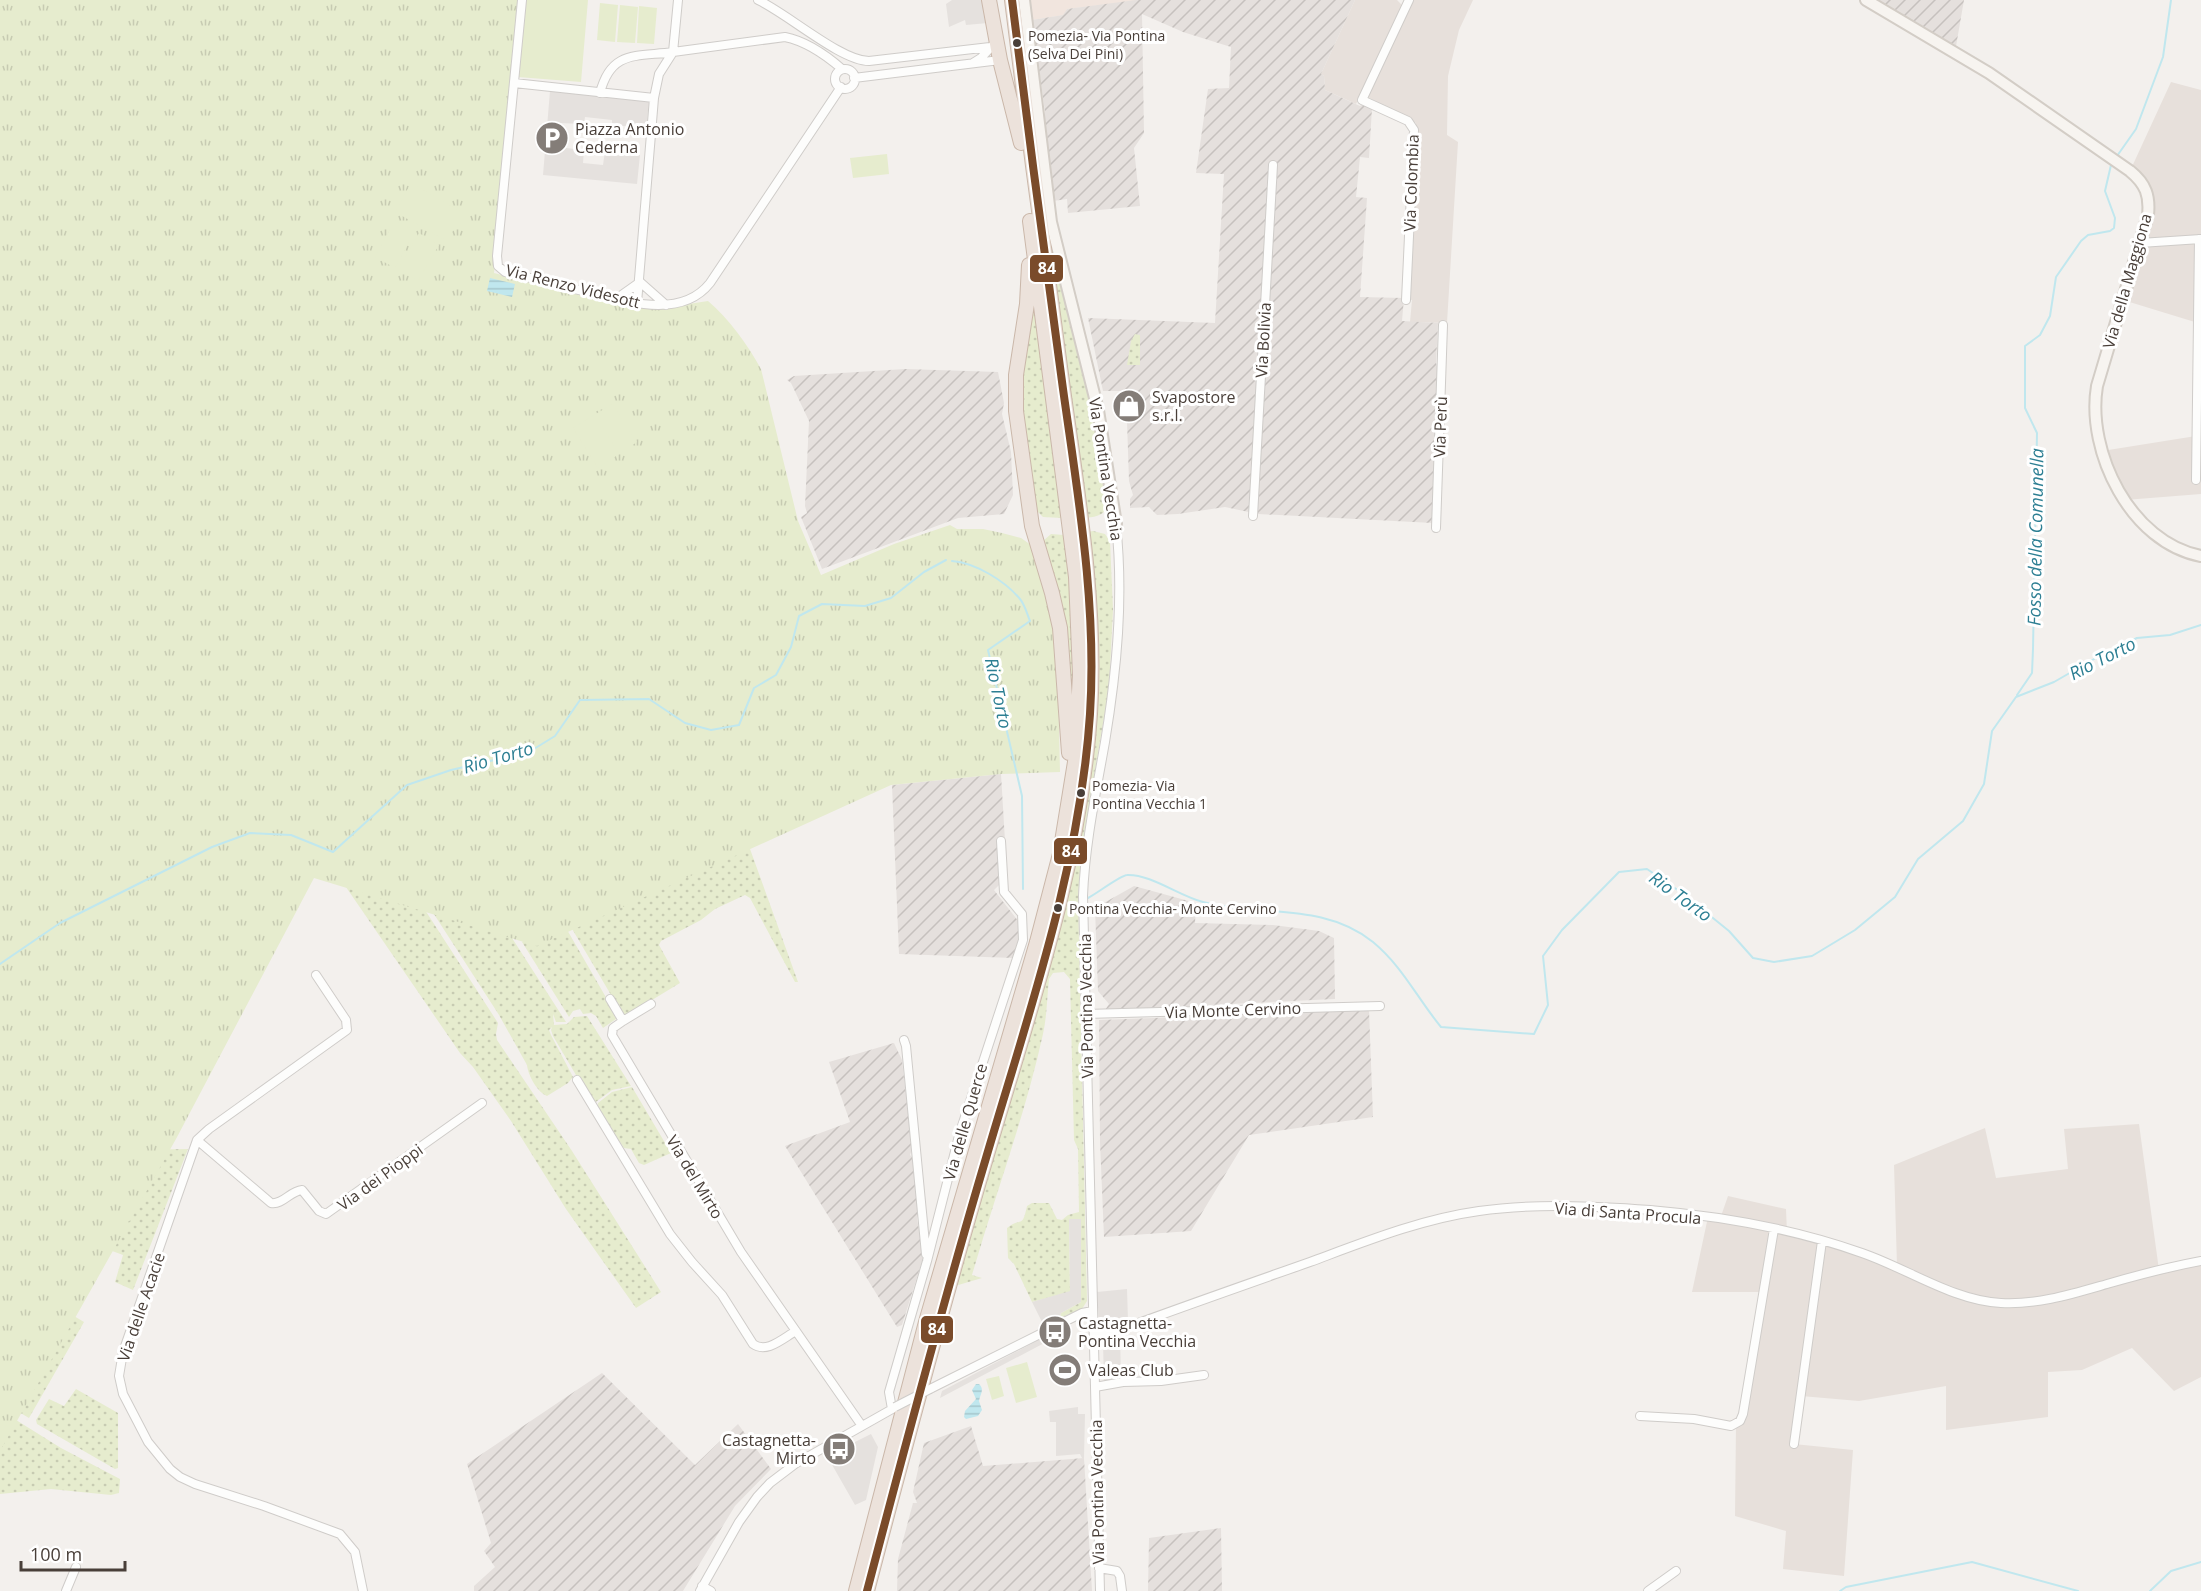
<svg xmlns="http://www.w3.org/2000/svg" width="2201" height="1591" viewBox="0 0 2201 1591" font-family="'Open Sans',sans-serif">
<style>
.residential{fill:#e7e0db}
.commercial{fill:#f1e5de}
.industrial{fill:url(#industrial-furrows)}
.grass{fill:url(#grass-dots)}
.park{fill:url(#park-tufts)}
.pitch{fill:#e6ecce}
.parking{fill:#e5e1de}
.water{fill:url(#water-rules)}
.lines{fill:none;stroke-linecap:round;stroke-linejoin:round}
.stream{stroke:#c0e7ee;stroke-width:2}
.street-casing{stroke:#cfccc9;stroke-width:10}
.secondary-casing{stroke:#d3cdc6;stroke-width:14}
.highway-casing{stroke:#cab7a9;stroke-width:16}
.street{stroke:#fdfdfc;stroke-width:8}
.secondary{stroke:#f7f4f0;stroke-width:10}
.highway{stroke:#ece2db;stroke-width:14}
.street-bridge-casing{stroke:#cfccc9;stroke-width:10;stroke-linecap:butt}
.street-bridge{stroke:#fdfdfc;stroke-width:8}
.bus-1-casing{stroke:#fff;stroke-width:12}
.bus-1{stroke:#7a4b2a;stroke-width:8}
.bus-dot{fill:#493f39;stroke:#fff;stroke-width:2}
.labels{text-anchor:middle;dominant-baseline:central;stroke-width:6;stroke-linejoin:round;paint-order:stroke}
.bus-label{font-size:14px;fill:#493f39;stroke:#fff;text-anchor:start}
.poi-label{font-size:16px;fill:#493f39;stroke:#fff;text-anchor:start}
.street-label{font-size:16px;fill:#493f39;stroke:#fff}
.water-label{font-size:18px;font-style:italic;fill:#2d7f93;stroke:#fff}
.line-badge{stroke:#fff;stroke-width:2}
.badge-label{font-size:16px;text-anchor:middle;font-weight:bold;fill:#fff}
</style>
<defs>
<pattern id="industrial-furrows" width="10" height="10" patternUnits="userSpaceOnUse" patternTransform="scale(1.5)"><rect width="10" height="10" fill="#e5e0dd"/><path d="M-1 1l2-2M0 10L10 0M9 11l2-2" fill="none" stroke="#c6c1be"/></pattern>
<pattern id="grass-dots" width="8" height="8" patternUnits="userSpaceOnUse" patternTransform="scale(1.5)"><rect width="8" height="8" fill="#e6ecce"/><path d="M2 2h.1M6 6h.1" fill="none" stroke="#c7cbb2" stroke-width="1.8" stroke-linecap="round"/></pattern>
<pattern id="park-tufts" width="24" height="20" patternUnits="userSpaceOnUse" patternTransform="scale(1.5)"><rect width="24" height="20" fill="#e6ecce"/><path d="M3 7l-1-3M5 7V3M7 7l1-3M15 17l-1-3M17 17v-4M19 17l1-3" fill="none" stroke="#c7cbb2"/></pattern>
<pattern id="water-rules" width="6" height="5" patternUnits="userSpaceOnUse" patternTransform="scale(1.5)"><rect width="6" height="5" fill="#c0e7ee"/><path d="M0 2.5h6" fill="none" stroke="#a6c7cd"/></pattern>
</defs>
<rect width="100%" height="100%" fill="#f3f0ed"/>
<path class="residential" d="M1355,0H1397L1403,6L1356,104L1325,90L1324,76L1321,74Z
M1412,0H1473L1459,30L1448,76L1447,135L1458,142L1447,323L1410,322L1412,300L1407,299L1416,123L1368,97Z
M2171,82L2201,90V494L2125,500L2102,451L2196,436L2198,323L2123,300L2148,199L2130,171Z
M2139,1124L2159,1270L2201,1262V1377L2174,1391L2132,1348L2082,1370L2048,1372V1417L1946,1430V1386L1859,1401L1801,1396L1794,1444L1853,1450L1844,1576L1783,1569L1786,1531L1735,1516L1736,1424L1764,1292H1692L1708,1217L1720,1219L1728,1196L1786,1209L1787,1233L1897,1266L1894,1165L1985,1128L1996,1178L2068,1169L2064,1129Z"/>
<path class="commercial" d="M1029,0H1136V1L1067,9L1064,15L1032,20Z"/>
<path class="industrial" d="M1136,0H1355L1321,74L1324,76L1325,90L1360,106L1362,104L1372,108L1369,158L1360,157L1356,197L1367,198L1360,297L1404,298L1402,321L1438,323L1436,363L1439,373L1433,523L1258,514L1225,507L1178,514L1157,515L1149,507L1130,508V499L1133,495L1129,481L1126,391H1103L1088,318L1215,323L1224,174L1196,173L1208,89L1229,88L1231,47L1183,32L1142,14L1144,133L1134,148L1140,206L1068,213L1067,199L1053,201L1042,121L1045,117V112L1032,20L1063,15L1067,9Z
M1866,0H1964L1955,52Z
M905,369L998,372L1004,403L1002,414L1011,452L1013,495L1004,514L958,518L822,569L801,517L807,513L805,506L809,421L791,383L787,380L794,376Z
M1001,774L1005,841L997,842L999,885L994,890L1019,922L1021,934L1014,958L899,954L892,785Z
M1134,886L1196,903L1195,923L1273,925L1319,931L1334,938L1335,999L1105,1010L1109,1004L1098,991L1095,908Z
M1369,1010L1373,1117L1249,1135L1191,1231L1104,1237L1100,1142L1099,1020Z
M894,1043L902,1060L912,1149L910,1155L913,1158L918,1206L917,1219L924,1255L902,1325L897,1327L785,1146L850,1122L829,1062Z
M602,1373L695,1465L738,1424L771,1469L735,1506L683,1591H474V1586L495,1567L484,1551L491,1543L467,1464Z
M971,1426L983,1466L1084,1458L1092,1591H897L898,1559L913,1503H917L913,1492L924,1443Z
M1221,1528L1222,1591H1148L1149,1538Z"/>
<path class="grass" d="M1047,225L1095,408L1108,503C1106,516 1095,517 1084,518Z
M1035,293L1062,518L1043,517L1036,510L1021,414V375Z
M1135,334L1140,335V365H1127L1131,341Z
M1093,531L1105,534L1110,541L1113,610L1109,689L1083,840L1078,896L1087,1301L1082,1309L1062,1317L1060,1316L1061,1313L1081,1302V1219H1069L1070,1292L1032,1302L1014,1264L1008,1258L1007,1228C1021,1216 1022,1230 1027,1206L1032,1203H1049L1057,1219L1062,1220L1068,1215L1079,1212L1078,1149L1074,1140L1070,979L1064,972L1053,973L1049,979C1047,997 1047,1016 1043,1034C1025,1116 995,1195 972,1275L982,1278L955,1286L1075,847L1087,532Z
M1051,534L1064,535L1074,634L1073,709L1043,541Z
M719,763L798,982H795L750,898L745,895L715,909L701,920L661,941L659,945L680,983L624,1017L545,883Z
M385,848L498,1023L496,1034L497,1040L572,1151L661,1292L636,1308L566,1209L511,1121L473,1067L460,1053L337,874Z
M392,849L480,888L566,1022H556L553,1014L554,1025L567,1024L574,1017L587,1016L631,1086L612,1090L593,1104L553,1036L551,1030L552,1027L549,1030L551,1035L573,1077L568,1083L547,1096C537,1092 528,1075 527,1065L499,1015Z
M557,919L562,921L615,1013L616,1019L603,1028L596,1016L591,1013L583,1014L580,1009L573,1011L569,1017L522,942Z
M632,1087L671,1153L644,1165L639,1163L631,1149L624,1148L598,1109V1103L612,1092Z
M188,1149L133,1290L115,1282L123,1255L104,1248L125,1150Z
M59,1307L84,1322L29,1418L0,1401V1376Z
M76,1389L118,1413V1468L115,1469L37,1424L36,1420L49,1399L64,1406Z
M0,1410L61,1448L120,1479L119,1493L111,1495L51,1489L0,1494Z"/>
<path class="park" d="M0,0H520L494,273L629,306L662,308L708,301C729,319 748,345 761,369L798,521L821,575L894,544L950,525L957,529H983L1002,533L1021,538L1031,545L1043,579L1057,635L1060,772L1001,774L891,785L537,946L314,878L176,1139L0,1451Z"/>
<path class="pitch" d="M524,0H588L581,82L518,77Z
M600,3L618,5L615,42L597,40Z
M620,5L638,7L635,43L617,42Z
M639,6L657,8L654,44L637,43Z
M887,154L889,174L853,178L850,158Z
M411,183L463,213L447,241L395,212Z
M395,220L415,231L395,268L375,257Z
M419,233L439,245L418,281L398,270Z
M612,404L637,442L620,453L602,426L619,454L598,468L573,428Z
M1027,1362L1037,1397L1016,1403L1006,1368Z
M999,1376L1004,1396L992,1400L986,1379Z"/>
<path class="parking" d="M952,0H985L988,23L966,25L965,20L949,27L946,4Z
M550,91L649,101L646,128L612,125V120L585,117L584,124L559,123L557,147L584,150L583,163L603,165L605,151L640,155L637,184L543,175Z
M1069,1219H1081V1302L1061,1313L1060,1316L1043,1324L1032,1302L1070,1291Z
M1127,1289L1128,1321L1113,1327L1099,1322L1097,1292Z
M1120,1334L1121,1379L1104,1381L1103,1343Z
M1048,1335L1050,1340L940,1398L942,1391Z
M1078,1407V1414H1085L1084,1458H1082L1080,1454L1056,1456V1422H1050L1049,1411Z
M871,1434L878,1447L866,1500L855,1505L831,1463L844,1457L843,1453L847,1451L845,1447Z"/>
<path class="water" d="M490,278L515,284L512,297L487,291Z
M976,1384H979C985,1390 980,1394 979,1401L982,1410L978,1416L966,1419L964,1417L965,1411L976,1399L972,1390Z"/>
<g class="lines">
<path class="stream" d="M2117,156L2136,129L2163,57L2171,0
M952,561C976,563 1005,581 1020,599C1025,605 1027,614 1030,621L988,650L1022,796L1023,889
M2017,695L2032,673L2033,649L2037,433L2025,408V346L2040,335L2050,316L2056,277L2081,241L2088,235L2110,231L2114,228L2115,218L2105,191L2111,165
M1088,898C1096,894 1121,875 1127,875C1151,874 1179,896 1203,902C1261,917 1323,902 1373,942C1403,967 1417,998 1441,1027L1534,1034L1548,1005L1543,956L1562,930L1619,872L1647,869L1682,893L1729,931L1753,958L1774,962L1812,956L1855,930L1895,897L1918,859L1963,821L1984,784L1992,731L2016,697L2054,682L2101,655L2137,638L2170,635L2201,625
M0,964L60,923L212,847L250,833L291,835L333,852L407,785L451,770L529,752L555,736L580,700L649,699L685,723L711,730L739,725L754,688L776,675L791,647L799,616L822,604L865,606L891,598L924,572L946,560
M1840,1591L1846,1587L1972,1562L2078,1591
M2150,1591L2171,1571L2201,1562"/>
<defs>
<path id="street" d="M522,0L497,256L498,266L505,272C531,278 557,285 583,291C622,300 680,321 710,283L841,87
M758,0C788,14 841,61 869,61L990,47
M973,63L981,58L993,45
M835 79a10 10 0 1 1 20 0a10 10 0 1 1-20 0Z
M854,78L1000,60
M514,83L654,98
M600,93C611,50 636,57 673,52L678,0
M2140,243L2201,239
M616,299L640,282L666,305
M1406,300L1414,130L1408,121L1362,100L1409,0
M637,303L654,98L659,74L673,52L785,37C805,41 827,56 842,69
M2196,480L2199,239
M1253,516L1273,165
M1436,528L1443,325
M316,975L346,1020L347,1030L209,1129L197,1140L123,1352L119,1376L123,1394L148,1442L170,1469L180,1477L195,1484L264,1506L340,1534L355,1552L363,1591
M610,999L623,1021L651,1004
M1085,1014L1380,1006
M623,1021L613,1028L612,1035L741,1252L862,1426
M904,1040L906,1046L926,1254
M577,1080L670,1234L692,1262L722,1295L753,1344C767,1354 783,1338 796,1331
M197,1140L271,1203C283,1205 290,1191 302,1190L319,1211L326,1214L482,1103
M1094,1334L1106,1335C1173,1310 1242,1286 1310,1262C1364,1242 1421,1219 1479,1211C1532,1203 1595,1206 1650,1210C1720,1216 1795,1229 1862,1253C1906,1268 1954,1301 2001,1303C2037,1305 2072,1294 2107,1284C2138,1275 2169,1267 2201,1261
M1095,1387L1123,1382L1161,1381L1204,1375
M930,1389L1082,1313L1093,1311
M892,1409L889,1392L927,1261L960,1132L1023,940L1022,914L1004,892L1001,841
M1640,1416L1694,1419L1731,1426L1740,1421L1743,1414L1774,1229
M1794,1444L1822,1241
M1099,1568L1117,1571L1120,1576L1122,1591
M702,1586L711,1591
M66,1591L76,1567
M700,1591L739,1522L757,1497L770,1483L795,1464L894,1408
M1100,1591L1083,896C1085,844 1096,793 1105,742C1117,670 1124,597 1116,524
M1648,1591L1676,1571"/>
<path id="secondary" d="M1024,0L1051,222L1098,410L1116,524
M1866,0L1989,73L2130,171C2146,184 2150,196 2148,215L2097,386C2086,452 2131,543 2201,556"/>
<path id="highway" d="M989,0L1000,60L1021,143
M1029,265L1027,304L1016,375V411L1032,526L1052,593L1060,628L1069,753
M856,1591L926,1322L1037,942L1060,854L1075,762L1080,675L1076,577L1030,221
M867,1591C905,1446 943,1302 986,1158C1029,1012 1080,866 1090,714C1097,605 1078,496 1063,389C1045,259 1028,130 1012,0"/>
</defs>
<use href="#street" class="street-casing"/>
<use href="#secondary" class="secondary-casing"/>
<use href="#highway" class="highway-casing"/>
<use href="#street" class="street"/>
<use href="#secondary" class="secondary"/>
<use href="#highway" class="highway"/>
<defs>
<path id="street-bridge" d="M895,1407L930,1389"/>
</defs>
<use href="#street-bridge" class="street-bridge-casing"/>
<use href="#street-bridge" class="street-bridge"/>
<defs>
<path id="bus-1" d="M867,1591C905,1446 943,1302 986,1158C1029,1012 1080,866 1090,714C1097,605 1078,496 1063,389C1045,259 1028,130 1012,0"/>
</defs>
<use href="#bus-1" class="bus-1-casing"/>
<use href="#bus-1" class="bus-1"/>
</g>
<defs>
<symbol id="parking-disc" viewBox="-11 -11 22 22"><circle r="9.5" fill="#847d78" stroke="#fff"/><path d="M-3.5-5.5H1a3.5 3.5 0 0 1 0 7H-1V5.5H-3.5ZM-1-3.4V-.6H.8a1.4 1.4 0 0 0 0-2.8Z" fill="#fff"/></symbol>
<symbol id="shop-disc" viewBox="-11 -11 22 22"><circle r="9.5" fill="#847d78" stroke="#fff"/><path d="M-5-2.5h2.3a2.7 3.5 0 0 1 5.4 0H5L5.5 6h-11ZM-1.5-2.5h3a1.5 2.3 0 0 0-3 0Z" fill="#fff"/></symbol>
<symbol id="bus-disc" viewBox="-11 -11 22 22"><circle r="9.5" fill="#847d78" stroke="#fff"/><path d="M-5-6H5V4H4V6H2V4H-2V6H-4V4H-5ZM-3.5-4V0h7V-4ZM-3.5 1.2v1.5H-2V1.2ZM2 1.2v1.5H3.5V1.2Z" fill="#fff"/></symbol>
<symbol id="stadium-disc" viewBox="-11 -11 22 22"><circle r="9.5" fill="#847d78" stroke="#fff"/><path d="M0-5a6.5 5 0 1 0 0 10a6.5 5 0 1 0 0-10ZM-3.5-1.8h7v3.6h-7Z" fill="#fff"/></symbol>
</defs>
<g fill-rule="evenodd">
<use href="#parking-disc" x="533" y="119" width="38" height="38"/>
<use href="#shop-disc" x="1110" y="387" width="38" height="38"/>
<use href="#bus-disc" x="1036" y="1313" width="38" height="38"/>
<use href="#stadium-disc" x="1046" y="1351" width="38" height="38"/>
<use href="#bus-disc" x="820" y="1430" width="38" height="38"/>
</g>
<g class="bus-dot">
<circle cx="1017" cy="43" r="5"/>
<circle cx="1081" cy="793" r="5"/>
<circle cx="1058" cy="908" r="5"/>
</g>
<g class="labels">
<g class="bus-label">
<text x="1028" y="35">Pomezia- Via Pontina<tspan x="1028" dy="18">(Selva Dei Pini)</tspan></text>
<text x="1092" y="785">Pomezia- Via<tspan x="1092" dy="18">Pontina Vecchia 1</tspan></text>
<text x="1069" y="908">Pontina Vecchia- Monte Cervino</text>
</g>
<g class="poi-label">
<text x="575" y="129">Piazza Antonio<tspan x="575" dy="18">Cederna</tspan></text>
<text x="1152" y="397">Svapostore<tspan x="1152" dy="18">s.r.l.</tspan></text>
<text x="1078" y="1323">Castagnetta-<tspan x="1078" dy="18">Pontina Vecchia</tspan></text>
<text x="1088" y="1370">Valeas Club</text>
<text x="816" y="1440" text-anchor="end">Castagnetta-<tspan x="816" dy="18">Mirto</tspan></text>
</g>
<g class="street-label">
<text transform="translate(1411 183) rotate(-88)">Via Colombia</text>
<text transform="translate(2127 281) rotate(-74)">Via della Maggiona</text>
<text transform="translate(573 286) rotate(14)">Via Renzo Videsott</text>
<text transform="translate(1263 340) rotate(-87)">Via Bolivia</text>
<text transform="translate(1440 427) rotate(-88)">Via Perù</text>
<text transform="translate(1106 469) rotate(81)">Via Pontina Vecchia</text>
<text transform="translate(1086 1006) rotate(-91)">Via Pontina Vecchia</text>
<text transform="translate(1233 1010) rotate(-2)">Via Monte Cervino</text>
<text transform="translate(965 1122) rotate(-74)">Via delle Querce</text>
<text transform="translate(380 1177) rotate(-36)">Via dei Pioppi</text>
<text transform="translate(695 1177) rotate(59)">Via del Mirto</text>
<text transform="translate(1628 1213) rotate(4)">Via di Santa Procula</text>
<text transform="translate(141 1307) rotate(-71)">Via delle Acacie</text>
<text transform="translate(1097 1492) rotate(-91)">Via Pontina Vecchia</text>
</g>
<g class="water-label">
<text transform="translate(2035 537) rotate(-89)">Fosso della Comunella</text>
<text transform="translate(2102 658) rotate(-27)">Rio Torto</text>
<text transform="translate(999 693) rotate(78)">Rio Torto</text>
<text transform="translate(498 757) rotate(-16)">Rio Torto</text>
<text transform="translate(1681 896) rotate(36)">Rio Torto</text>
</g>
</g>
<g class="line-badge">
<rect x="1029" y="254" width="35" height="29" rx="6" fill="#7a4b2a"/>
<rect x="1053" y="837" width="35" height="28" rx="6" fill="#7a4b2a"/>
<rect x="920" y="1315" width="34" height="29" rx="6" fill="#7a4b2a"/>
</g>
<g class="badge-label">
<text x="1047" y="274">84</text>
<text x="1071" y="857">84</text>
<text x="937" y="1335">84</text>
</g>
<path d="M21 1561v9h104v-9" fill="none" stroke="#493f39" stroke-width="3"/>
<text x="30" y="1561" font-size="18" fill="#493f39" stroke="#ffffff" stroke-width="4.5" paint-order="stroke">100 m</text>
</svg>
